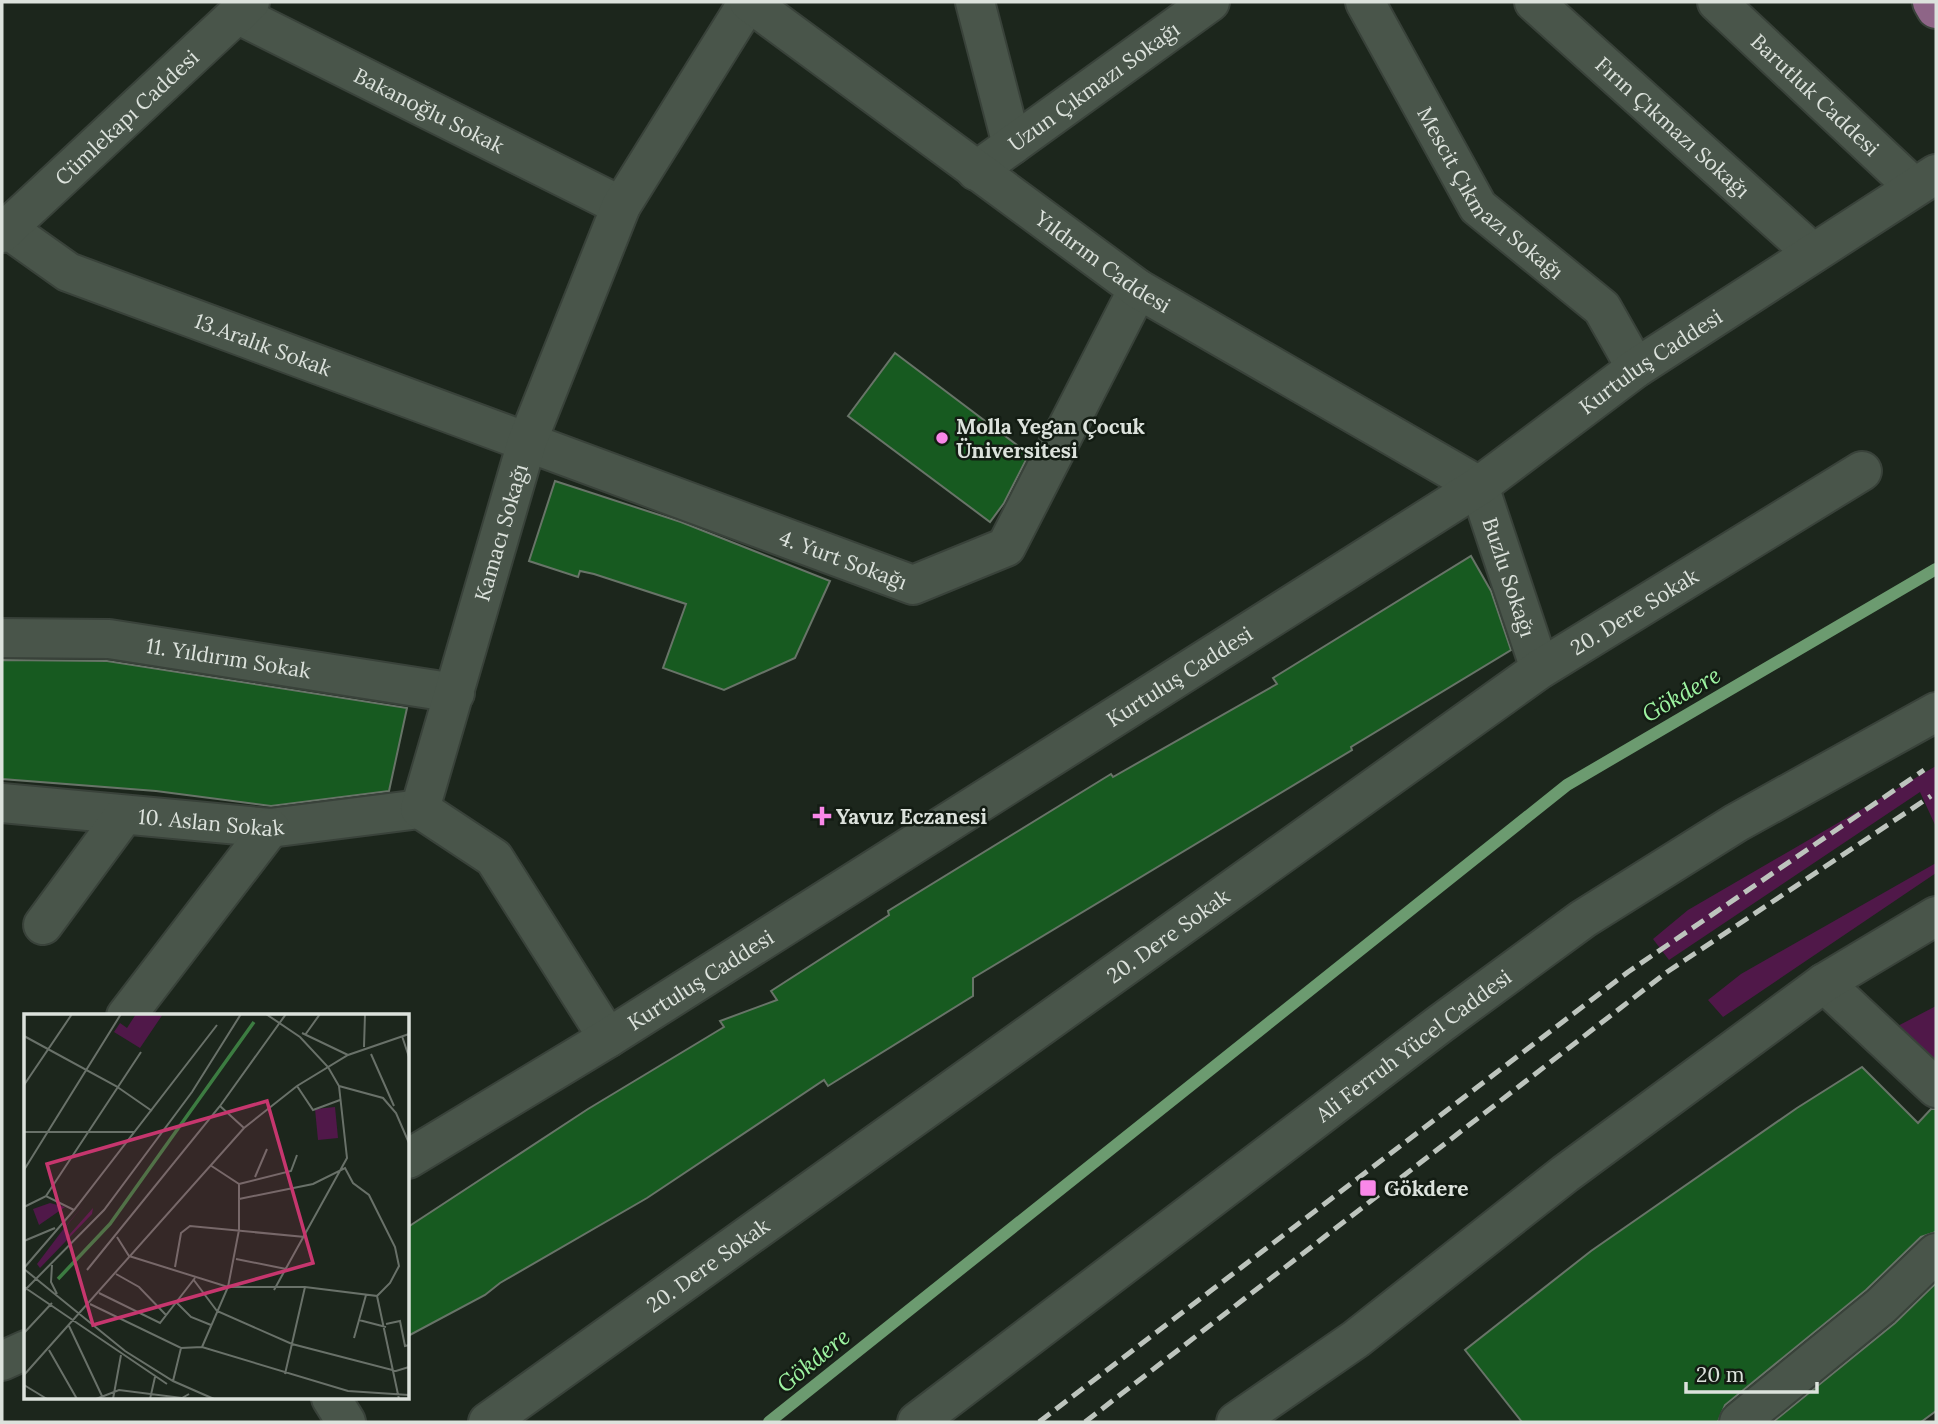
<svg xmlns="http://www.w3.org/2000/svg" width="1938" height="1424" viewBox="0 0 1938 1424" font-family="Lora,serif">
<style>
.green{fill:#501849}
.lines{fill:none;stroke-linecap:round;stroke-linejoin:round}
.stream{stroke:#6c9b70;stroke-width:12}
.building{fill:#175a20;stroke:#687468;stroke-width:2}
.minor-casing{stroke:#39423a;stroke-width:42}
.secondary-casing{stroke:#39423a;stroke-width:42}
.primary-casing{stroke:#39423a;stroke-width:42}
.minor{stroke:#49554a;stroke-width:38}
.secondary{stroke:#49554a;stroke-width:38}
.primary{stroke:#8e6587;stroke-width:38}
.rail{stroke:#bdc4bd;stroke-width:5;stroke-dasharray:14 7;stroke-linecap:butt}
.poi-dot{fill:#f987e8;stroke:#131c13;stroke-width:2.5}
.labels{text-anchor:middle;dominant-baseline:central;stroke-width:5;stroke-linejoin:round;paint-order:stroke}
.street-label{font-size:21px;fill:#dce2dc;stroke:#131c13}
.poi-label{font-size:21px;font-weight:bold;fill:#dce2dc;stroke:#131c13;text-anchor:start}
.water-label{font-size:23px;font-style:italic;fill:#9ef5a2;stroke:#131c13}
.inset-river{fill:none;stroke:#3c7c41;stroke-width:3.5}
.inset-road{fill:none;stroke:#697169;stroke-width:2}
.view{fill:#c6366e;fill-opacity:0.15;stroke:#c6366e;stroke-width:3.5}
.inset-edge{fill:none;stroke:#dce2dc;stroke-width:3.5}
</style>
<rect width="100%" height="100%" fill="#1c261c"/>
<path class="green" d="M1936,766V827L1920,792L1669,960L1653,939L1688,910Z
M1936,863V873L1723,1017L1708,1000L1741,974Z
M1936,1006V1076L1890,1030Z"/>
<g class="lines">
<path class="stream" d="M769,1422L1567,785L1936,569"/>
</g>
<path class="building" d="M895,353L1029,454L1004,503L990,522L848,416Z
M555,481L681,522L830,581L795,658L724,690L663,668L686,604L594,574L580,571L578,577L529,561Z
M1471,556L1491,591L1511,650L1351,747L1352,750L973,978V996L828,1086L824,1080L647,1198L500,1283L485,1295L408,1336V1227L588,1109L724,1027L720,1021L777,1000L771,991L889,915L888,911L1111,774L1113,777L1277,684L1273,678Z
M2,660L107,661L407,708L389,791L271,806L156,791L2,779Z
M1862,1067L1918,1123L1931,1109H1936V1232L1921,1237L1866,1290L1725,1405L1718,1422H1522L1465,1350L1591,1251L1797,1108Z
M1936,1283V1411L1921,1422H1773L1895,1323Z"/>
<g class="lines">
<defs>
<g id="minor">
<path d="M975,2L1012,145"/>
<path id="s1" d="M1365,2L1478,207L1602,308L1636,368"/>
<path id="s2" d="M1534,2L1813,253"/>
<path id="s3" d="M237,14L621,206"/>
<path id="s4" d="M976,171L1210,2"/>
<path id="s5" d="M6,228L68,272L913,585L1006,547L1138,289"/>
<path id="s6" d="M1479,486L1540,669"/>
<path id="s7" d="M2,638L109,639L455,693"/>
<path id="s8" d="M2,803L270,828L420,809"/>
<path d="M43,925L124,815"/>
<path d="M1824,983L1936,1088"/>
<path d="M126,1016L270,828"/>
<path id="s9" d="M608,1038L494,858L420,809L527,442L621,206L748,2"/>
<path d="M331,1398L346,1422"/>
<path id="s10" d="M488,1422L1540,669L1862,471"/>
<path d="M1739,1422L1881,1306L1936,1253"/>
</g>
<g id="secondary">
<path id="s11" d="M749,2L1138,289L1479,486"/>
<path id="s12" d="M1717,2L1914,187"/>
<path id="s13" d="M2,233L250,2"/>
<path id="s14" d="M408,1159L608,1038L1479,486L1636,368L1936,174"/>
<path d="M2,1361L26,1350"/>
<path id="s15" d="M917,1422L1440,1024L1583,919L1736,823L1936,712"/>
<path d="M1236,1422L1356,1339L1565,1174L1824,983L1936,916"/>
</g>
<path id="primary" d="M1932,2L1936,9"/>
</defs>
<use href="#minor" class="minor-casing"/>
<use href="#secondary" class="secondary-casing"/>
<use href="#primary" class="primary-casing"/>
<use href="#minor" class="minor"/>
<use href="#secondary" class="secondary"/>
<use href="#primary" class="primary"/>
<path class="rail" d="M1039,1422L1628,972L1924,770
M1085,1422L1667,972L1931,796"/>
</g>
<g class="poi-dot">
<circle cx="942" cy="438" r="7"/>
<path d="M818.5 805.5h7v7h7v7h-7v7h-7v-7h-7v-7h7z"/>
<rect x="1359" y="1179" width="18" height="18" rx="3.5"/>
</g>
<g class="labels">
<g class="street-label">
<text stroke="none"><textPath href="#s4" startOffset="145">Uzun Çıkmazı Sokağı</textPath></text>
<text stroke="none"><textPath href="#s12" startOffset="135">Barutluk Caddesi</textPath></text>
<text stroke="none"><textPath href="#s3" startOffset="215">Bakanoğlu Sokak</textPath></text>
<text stroke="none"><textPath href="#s13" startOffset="170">Cümlekapı Caddesi</textPath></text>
<text stroke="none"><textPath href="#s2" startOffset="187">Fırın Çıkmazı Sokağı</textPath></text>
<text stroke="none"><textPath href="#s1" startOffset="231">Mescit Çıkmazı Sokağı</textPath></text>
<text stroke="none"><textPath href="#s11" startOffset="439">Yıldırım Caddesi</textPath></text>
<text stroke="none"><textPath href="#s5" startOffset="284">13.Aralık Sokak</textPath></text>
<text stroke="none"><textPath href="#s14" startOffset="1477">Kurtuluş Caddesi</textPath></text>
<text stroke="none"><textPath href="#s9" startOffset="590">Kamacı Sokağı</textPath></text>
<text stroke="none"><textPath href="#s5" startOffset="903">4. Yurt Sokağı</textPath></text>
<text stroke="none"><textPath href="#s6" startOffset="96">Buzlu Sokağı</textPath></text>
<text stroke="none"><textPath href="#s10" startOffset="1404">20. Dere Sokak</textPath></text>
<text stroke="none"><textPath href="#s7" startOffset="228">11. Yıldırım Sokak</textPath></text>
<text stroke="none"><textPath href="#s14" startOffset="910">Kurtuluş Caddesi</textPath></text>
<text stroke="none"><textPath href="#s8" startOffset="210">10. Aslan Sokak</textPath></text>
<text stroke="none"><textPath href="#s10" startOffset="836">20. Dere Sokak</textPath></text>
<text stroke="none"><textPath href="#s14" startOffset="343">Kurtuluş Caddesi</textPath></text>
<text stroke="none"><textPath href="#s15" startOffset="623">Ali Ferruh Yücel Caddesi</textPath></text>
<text stroke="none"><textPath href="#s10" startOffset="270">20. Dere Sokak</textPath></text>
</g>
<g class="poi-label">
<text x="956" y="426">Molla Yegan Çocuk<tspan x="956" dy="24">Üniversitesi</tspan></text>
<text x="836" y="816">Yavuz Eczanesi</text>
<text x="1384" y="1188">Gökdere</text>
</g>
<g class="water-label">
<text transform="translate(1681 694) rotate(-30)">Gökdere</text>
<text transform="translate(813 1360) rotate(-39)">Gökdere</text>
</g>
</g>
<g transform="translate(24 1014)">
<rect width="385" height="385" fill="#1c261c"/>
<path d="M112,0H139L116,34L90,18L96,9L103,14ZM311,93L314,124L294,126L291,95ZM26,189L41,193L15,211L9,195ZM61,189L40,215L45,221L69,194L68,200L16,254L13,250L41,213Z" fill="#501849"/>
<path class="inset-river" d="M34,265L86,210L230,8"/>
<path class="inset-road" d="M242,0L276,23L304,53L315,72L323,144L250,276M278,19L324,41M281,21L296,0M0,22L92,72L128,97M378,22L385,43M340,33L341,0M347,40L370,92M0,71L48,0M273,72L289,96L316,86M315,72L359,84L372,99L385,129M196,92L220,114M0,118H110M0,156L97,0M231,163L243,135M215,170L267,157L273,141M22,182L117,38M215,185L289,170L321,154L329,169L345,181L371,233L375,252L366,269L353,282M0,193L22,182L50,196M93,223L105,242M0,227L31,214M105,242L204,273H281L353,282L375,385M212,245L262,255M28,251L27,268L33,280M151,253L157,219L166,212L281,223M0,254L50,196L193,11M0,255L101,337L149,367L190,385M63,256L196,92L262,0M92,260L115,273L142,301M169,265L193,297L268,330L372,357L385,353M0,273L143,370M0,277L80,196L168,78L217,0M75,279L136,309L171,264M152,288L167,303L187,311M66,290L157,334L178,333L324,377L385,381M335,306L362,313M362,310L376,307L381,332L385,331M45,312L78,382M0,319L28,289M330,324L342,281M178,333L204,273L215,216V170L186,151M25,336L53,385M261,360L281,273M0,361L220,114L273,72L324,41L385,20M149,367L157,334M0,371L23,385M72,385L95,376L158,384L165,380M89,385L97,341M126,385L131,363"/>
<path class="view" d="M243,87L289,249L69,311L23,150Z"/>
<rect width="385" height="385" class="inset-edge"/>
</g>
<rect width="1938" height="1424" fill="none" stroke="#dce2dc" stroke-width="7"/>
<path d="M1686 1382v10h131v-10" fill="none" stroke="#dce2dc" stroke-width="3.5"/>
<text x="1696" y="1382" font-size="21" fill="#dce2dc" stroke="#131c13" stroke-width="5" paint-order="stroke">20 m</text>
</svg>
